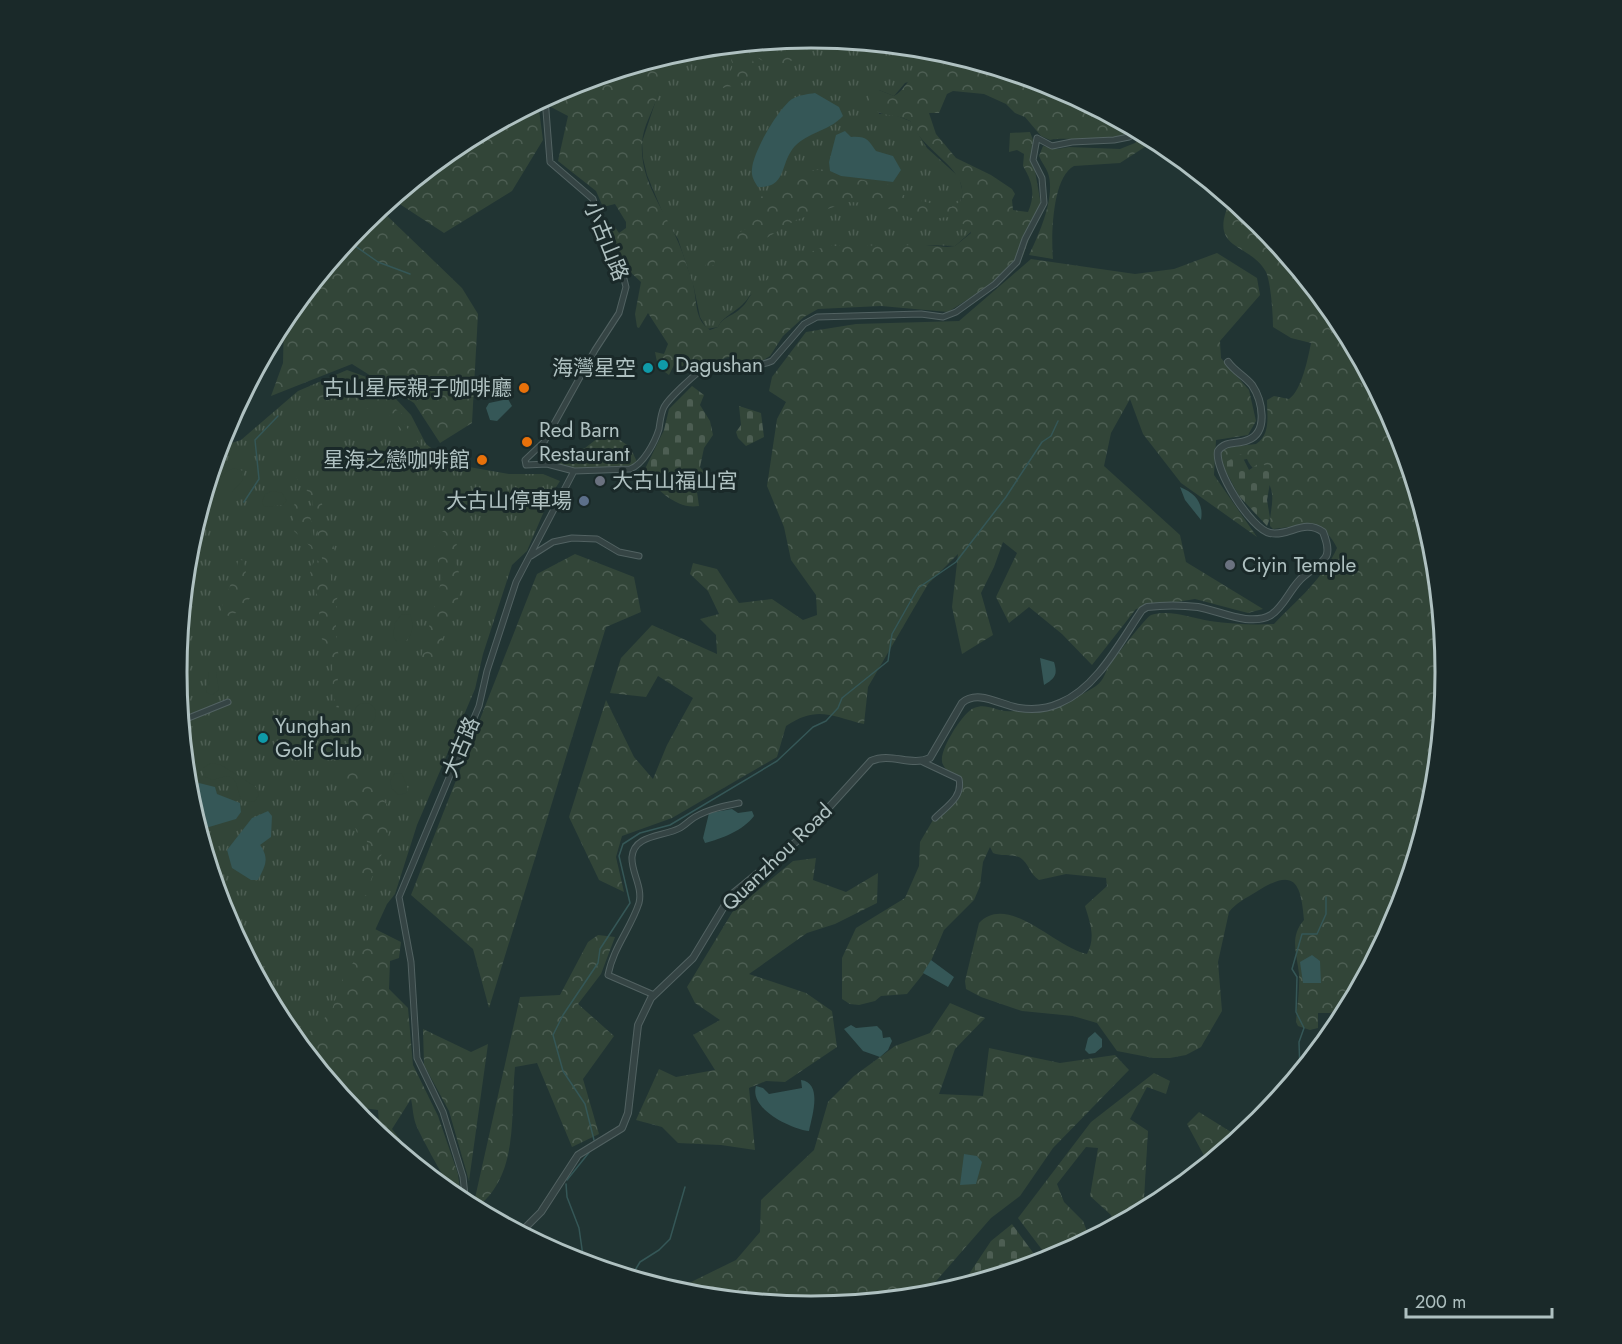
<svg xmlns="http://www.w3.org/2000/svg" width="1622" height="1344" viewBox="0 0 1622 1344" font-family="Jost,'Noto Sans TC',sans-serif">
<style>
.grass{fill:url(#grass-tufts)}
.forest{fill:url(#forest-crowns)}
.cemetery{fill:url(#cemetery-stones)}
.park{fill:url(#park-dots)}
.pitch{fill:#324538}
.water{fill:#355757}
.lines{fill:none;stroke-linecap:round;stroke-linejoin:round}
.stream{stroke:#355757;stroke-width:1.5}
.minor-casing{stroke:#526262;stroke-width:7}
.tertiary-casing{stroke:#526262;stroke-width:8}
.minor{stroke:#354444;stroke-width:5}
.tertiary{stroke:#354444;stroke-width:6}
.culture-dot{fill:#0f9aa8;stroke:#1a2929;stroke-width:2}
.food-dot{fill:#e8710a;stroke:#1a2929;stroke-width:2}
.worship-dot{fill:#6b7280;stroke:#1a2929;stroke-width:2}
.service-dot{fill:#5c6f8a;stroke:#1a2929;stroke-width:2}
.labels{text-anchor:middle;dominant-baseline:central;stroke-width:6;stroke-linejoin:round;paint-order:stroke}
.street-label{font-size:21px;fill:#afc1c1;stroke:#1a2929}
.poi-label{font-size:21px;fill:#afc1c1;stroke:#1a2929;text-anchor:start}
.rim{fill:none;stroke:#afc1c1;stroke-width:3}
</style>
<defs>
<pattern id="grass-tufts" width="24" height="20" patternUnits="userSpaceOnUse" patternTransform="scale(1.5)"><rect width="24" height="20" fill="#324538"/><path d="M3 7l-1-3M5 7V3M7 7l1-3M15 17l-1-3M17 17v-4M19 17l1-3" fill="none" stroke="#4d5e53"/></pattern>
<pattern id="forest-crowns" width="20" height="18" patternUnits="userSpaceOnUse" patternTransform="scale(1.5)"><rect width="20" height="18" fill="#324538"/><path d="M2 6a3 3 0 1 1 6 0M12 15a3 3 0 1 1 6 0" fill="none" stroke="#4d5e53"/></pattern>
<pattern id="cemetery-stones" width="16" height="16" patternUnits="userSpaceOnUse" patternTransform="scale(1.5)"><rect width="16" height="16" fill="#324538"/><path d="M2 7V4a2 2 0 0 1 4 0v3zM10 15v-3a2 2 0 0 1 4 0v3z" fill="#4d5e53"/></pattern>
<pattern id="park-dots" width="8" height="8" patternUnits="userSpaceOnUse" patternTransform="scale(1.5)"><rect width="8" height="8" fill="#324538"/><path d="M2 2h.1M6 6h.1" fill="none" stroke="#4d5e53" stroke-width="1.8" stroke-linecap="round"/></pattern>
</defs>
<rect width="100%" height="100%" fill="#213433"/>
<path class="grass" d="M811,38L935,50L980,63L974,66L962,64L905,83L894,96L879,90V114H892L910,121L927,148L959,177L963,193L961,201L971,232L955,246L926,245L750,295C741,311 724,314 718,327L707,329L700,317L694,288L678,239L667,223L647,175L643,158L642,142L658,94L660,74L668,56L688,50Z
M347,370L380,382L411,415L426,444L452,464L509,474H543L560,481L551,495L527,551L512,565L483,654L475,689L417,825L395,894L387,904L343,1000L309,1055L283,1024L225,914L189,795L177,672L189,548L219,447L241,440L298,391Z"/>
<path class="forest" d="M809,38L842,41C808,43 774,90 747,44L762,42L764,49C783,54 795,52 809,38Z
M743,44C765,71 753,83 723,88L721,85C734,65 736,71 726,46Z
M668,56C660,69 662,82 658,95C653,111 643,126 642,143C639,184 671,218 683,254C686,264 690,274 693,284C697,299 694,320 710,330L718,327C723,316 734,316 742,307C746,304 747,300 750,296C765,278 806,251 828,246L926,245L947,247L955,246L971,233L968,226L947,217L919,221L874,203L848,202L796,220L760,242L721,248L715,253L714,265L707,268L703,261C715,233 726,242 747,228L741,222L752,209L757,198L775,192L790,176L801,172L826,169L837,175L889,185L908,198L943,206L951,207L961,201C971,169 923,153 910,121C890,111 872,121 868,94L870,90H879L894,96C904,91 908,78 918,72C937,61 962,67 980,63L1054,86L1133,128C1113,149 1076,135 1050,140L1041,136L1025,117L1015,113L1006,104L984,94L953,91L947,94L939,113H929L936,134L956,158L991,175L1012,189L1015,194L1012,200L1013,210L1028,212C1036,194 1032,181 1023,166L1024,154L1017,150L1009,152L1010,133L1030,132L1035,145L1034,165L1041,205L1023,256L1012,271L948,312L881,306L818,309L804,317L783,336L770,356L762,361L751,362L728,357L698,368L674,365L669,375L658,367L655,352L664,354L668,344L648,313L639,328L637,327L635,314L641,282L627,269L607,226V223L613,224L619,233L626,228V222L615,204L603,207L596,191L558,161L568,116L549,106L548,97L569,86Z
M538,102L543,140L512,191L444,233L392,199L459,144Z
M1144,134L1153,139L1151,143L1120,163L1074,166C1052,177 1051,237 1053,259L1029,255C1039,234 1056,197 1048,173C1046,167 1041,162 1039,156L1043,146L1058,149L1069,147L1120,149L1135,143Z
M1231,199L1260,224L1311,286L1321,305L1329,307L1339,320L1397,430L1433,549L1445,672L1433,796L1397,915L1349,1005L1330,1013H1318V1028L1310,1030L1298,1026L1296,1022C1297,1006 1300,990 1299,974C1297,954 1289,937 1304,920C1301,880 1293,868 1256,892C1246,898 1236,903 1229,912L1218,962L1222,1011L1201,1047L1186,1055L1170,1058H1153L1117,1051L1097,1023L1073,1016L1022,1011L981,997L966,989L965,981L979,923C1008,892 1057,949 1087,954C1096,937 1090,923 1085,906L1107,886L1106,878L1066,874L1039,880C1030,874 1030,867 1023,860C1017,853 1002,857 993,853L990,847L983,862L980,886L974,900L944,930L928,968L907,994L881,996L875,1001L859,1005L850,1004L842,999V958L856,928L905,898L919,866L920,842L933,820L957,801L961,785C957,776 943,771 942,761C940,749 963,712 974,708C985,703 995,710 1005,711C1034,713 1073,702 1096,686C1105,680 1105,670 1111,663C1116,656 1147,616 1151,615C1171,609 1191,618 1210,621C1231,624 1252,625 1274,624C1297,600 1323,579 1337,548C1324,519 1300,526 1273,529L1270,526C1269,511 1278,494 1266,480C1259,472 1251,469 1247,459L1220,464L1219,453L1222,448L1256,444C1271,435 1267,415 1267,400L1274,396L1289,399C1302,390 1308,358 1311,343L1291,338L1273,327C1273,315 1271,283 1266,272C1249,241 1206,252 1231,199Z
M380,209L462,288L478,314L472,423L440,443L414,403L352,364L271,396L283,363L284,319L363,223Z
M1217,253L1257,278L1260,295L1220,341L1221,358L1249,390L1256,421L1248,435L1216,440L1214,475L1257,537L1181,483L1143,434L1130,399L1111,433L1104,466L1180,535L1186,562L1263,609L1248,613L1195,599L1136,609L1092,665L1062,634L1029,607L1009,623L996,597L1017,553L1003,542L994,567L981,593L993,635L962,654L952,607L958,554L928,584L868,687L864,724C831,716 817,705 786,726L777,757L672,818L622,836L616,857L624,892L599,880L569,817L606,700L634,757L653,779L667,745L693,698L658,676L646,697L610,693L621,658L652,625L717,654L716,635L700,619L719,614L708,591L690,574L693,563L717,569L739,603L772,599L803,620L817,615L816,595L791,560L784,527L767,486L777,419L786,402L769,391L772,377L806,332L856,324L959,321L1031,259L1135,274L1174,269Z
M352,383C385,386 379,397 402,414V421L421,447L419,449L395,422L397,415L393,413L387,418L380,416L376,409H365L333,398L311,409L302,407L326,385Z
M294,466C300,475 308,478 315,485C320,490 336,558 340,570L323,564L312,499C307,486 293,481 294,466Z
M302,496L308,503L319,567L331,575V587L340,592L336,601V639L339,658L337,694L341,722L333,695L332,658L321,637L318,597L311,582L310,569L314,562L311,547L294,531C294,518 289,503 302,496Z
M449,528L458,540L453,557C474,593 442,637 426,670L418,669L443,574L433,549L440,533Z
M575,554L634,577L641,612L606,627L489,1008L473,949L411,895L537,574Z
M238,559L244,561L250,598L241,611L228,616L221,609L237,568Z
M345,754C369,766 374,791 392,811C392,842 373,867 366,896L361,893L360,869L371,861C371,848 369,839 357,833C352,817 346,801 344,785C342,774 346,766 341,756Z
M816,858L813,880L846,892L878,873L877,903L835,924L807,933L749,974L806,993L832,1011L837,1047L785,1082L766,1081L749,1088L755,1150L721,1145L678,1143L662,1127L636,1120L659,1069L676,1077L715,1070L693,1035L720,1020L695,1003L687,987L733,911L793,861Z
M375,929L401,942L399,958L390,961L389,989L408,1008L413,1065L438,1116L458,1174L461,1198L459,1200C453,1195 421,1137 417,1127C413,1119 413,1108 411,1099L392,1129L413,1156L408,1158L380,1135L378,1110L363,1108L358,1115L301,1046L306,1035L331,1012L343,978Z
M598,935L615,937L601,974L578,1004L614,1036L583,1079L599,1134L572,1147L537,1063L515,1067C510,1116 520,1176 475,1209L473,1207L520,997L560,995L588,942Z
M950,1003L985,1018L955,1049L939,1094L983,1096L989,1048L1060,1063L1115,1055L1129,1070L1053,1148L1020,1196L991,1218L923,1296L811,1306L687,1294L689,1283L736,1260L760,1232L761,1200L814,1150L828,1102L854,1076L895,1046L930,1033Z
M423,1029L471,1052L488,1044L469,1181L449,1111L424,1065Z
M1154,1073L1170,1081L1166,1094L1147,1087L1130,1119L1148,1131L1144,1199L1137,1214L1113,1226L1111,1215L1090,1196L1098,1148L1086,1147L1057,1184L1064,1202L1083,1221L1090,1239L1045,1261L1046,1255L1018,1218L1091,1122Z
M1199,1112L1239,1137L1208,1163L1187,1124Z"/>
<path class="cemetery" d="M692,386L704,395L700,405L710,421L713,435L704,448L700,467L712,483L697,492L699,506C677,510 655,489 644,471L664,430L669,409Z
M739,406L761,413L764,437L746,446L738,438L736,432L741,425Z
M1241,454L1249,470L1261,462L1272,472L1267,500L1270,518L1267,526L1239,496L1222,464Z
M1012,1224L1040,1262L961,1286L991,1241Z"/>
<path class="park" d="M607,431L630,447L638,464L629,468L575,470L538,462L585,448Z"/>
<path class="pitch" d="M234,468L243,471L242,481L232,492H219L215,485L226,472Z
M272,491L282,493L287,501L282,505L264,507L262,502L265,494Z
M488,496L493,498L494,503L487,515L479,516L477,510L483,499Z
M410,614C414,624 413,635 405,642H397L393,636L395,623L401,615Z
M209,672H216L219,690L212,695L206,692Z
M354 714a11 11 0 1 1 22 0a11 11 0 1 1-22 0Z
M313,725L321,729L320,738L312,745L303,747L297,741L296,734L301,728Z
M211,763L221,765L256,787L259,795L254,802L242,801C234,783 239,770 213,780L203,776V768Z
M395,773L402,774L408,789L406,793L399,795L392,789L390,781Z"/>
<path class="water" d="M815,93L839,107L843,116C829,132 801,133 790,153C781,168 784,188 758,187C754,181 751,176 752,169C753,152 778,109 792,99C799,95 808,94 815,93Z
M845,131L851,137C867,136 868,140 876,151L893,156L901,170L893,182L841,176L830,171L829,162L836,135Z
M508,399L512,406L497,421L490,420L486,408L489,403Z
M1180,487C1195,493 1204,503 1201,520L1185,500Z
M1040,658L1054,662C1058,675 1055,678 1044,685Z
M199,783L215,787L217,794L240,803L241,812L236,819L199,830L188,790Z
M732,809L738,813L752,811L754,816C744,830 721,839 705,843L703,838L709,813Z
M268,811L272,816L271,837L260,845C270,859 265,866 258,880H251L232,868L227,850L252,818Z
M1312,955L1320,961L1321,983H1303L1300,962Z
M931,960L954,977L948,987L923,973Z
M851,1025L856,1028L877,1026L882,1031L883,1038L890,1037L892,1041L888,1050L880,1057L863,1051L844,1029Z
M1095,1032L1102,1039V1047L1095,1053L1089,1054L1085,1050L1088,1038Z
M801,1080C823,1083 812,1116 809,1131C791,1129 749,1109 756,1086L763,1088L769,1094L802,1088Z
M964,1154L977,1156L982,1162L976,1184L960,1185Z"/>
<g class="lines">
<path class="stream" d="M348,241L378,262L410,274
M244,502L259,479L255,440L278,416
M1300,1072L1299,1042L1304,1028L1296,1012L1297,977L1292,969L1302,934H1317L1326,914V897
M594,1140L585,1104L563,1071L553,1035L563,1015L598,963L600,949L630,903L619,856L623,844L640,833L670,825L777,761L813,727L826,721L838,708L842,698L888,661L892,634L918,588L956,562L1006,497L1042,442L1051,436L1058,421
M567,1180L591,1150
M566,1184L567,1197L579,1228L584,1263
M631,1277L640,1262L659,1250L670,1239L685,1187"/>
<defs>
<path id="minor" d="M545,98L550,162L593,199L602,230L621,267L626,287L619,313L595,350L544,442L525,460L526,465L547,464L574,471
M531,556L553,542L572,538L597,539L619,552L639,556
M181,721L228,702
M923,762L959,779C963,797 947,806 935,818
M654,995L608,975C613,948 631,928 639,903C643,887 631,872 632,857C634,834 664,837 680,828C685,825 690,820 695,817C709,809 724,806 739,803
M466,1204L463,1177L443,1112L417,1058L411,962L399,897L479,706L487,671L516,582L574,471L630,469C643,465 655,442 659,429C660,422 661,413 664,407C669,398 692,377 700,371C724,355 749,372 772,361L804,324L817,317L921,314L943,317L956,312L995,284L1017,262L1025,239L1044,203L1042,178L1033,160L1037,138L1052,146L1072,142L1114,140L1129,137L1139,131"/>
<path id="tertiary" d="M520,1233L541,1212L578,1155L622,1128L628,1113L638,1025L651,998L693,958L731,895L802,837L871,761C891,752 911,767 930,758L962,703C978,689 1000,705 1019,708C1033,710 1047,709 1060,703C1097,688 1120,642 1142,610L1147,607C1163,605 1182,605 1198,607C1220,611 1250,627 1271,615C1285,606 1291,586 1304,576C1324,560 1334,559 1323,532C1304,518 1289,537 1270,533C1251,529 1214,470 1218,451C1226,440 1237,445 1248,440C1269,432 1262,400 1252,385C1245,376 1234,371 1228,362"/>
</defs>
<use href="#minor" class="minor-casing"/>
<use href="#tertiary" class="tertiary-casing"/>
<use href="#minor" class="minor"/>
<use href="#tertiary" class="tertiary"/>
</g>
<g class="culture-dot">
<circle cx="663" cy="365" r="6"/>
<circle cx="648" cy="368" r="6"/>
<circle cx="263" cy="738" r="6"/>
</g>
<g class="food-dot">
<circle cx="524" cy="388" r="6"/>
<circle cx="527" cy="442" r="6"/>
<circle cx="482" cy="460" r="6"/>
</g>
<g class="worship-dot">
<circle cx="600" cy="481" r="6"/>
<circle cx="1230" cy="565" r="6"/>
</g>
<circle class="service-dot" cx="584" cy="501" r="6"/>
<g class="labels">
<g class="street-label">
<text transform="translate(606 241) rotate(68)">小古山路</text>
<text transform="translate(461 747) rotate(-67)">大古路</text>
<text transform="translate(777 857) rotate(-44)">Quanzhou Road</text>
</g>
<g class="poi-label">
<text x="675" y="365">Dagushan</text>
<text x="636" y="368" text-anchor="end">海灣星空</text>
<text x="512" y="388" text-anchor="end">古山星辰親子咖啡廳</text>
<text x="539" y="430">Red Barn<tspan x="539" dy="24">Restaurant</tspan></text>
<text x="470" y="460" text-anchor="end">星海之戀咖啡館</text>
<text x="612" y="481">大古山福山宮</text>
<text x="572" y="501" text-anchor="end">大古山停車場</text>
<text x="1242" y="565">Ciyin Temple</text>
<text x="275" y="726">Yunghan<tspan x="275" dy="24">Golf Club</tspan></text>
</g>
</g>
<path d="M0 0H1622V1344H0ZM187 672a624 624 0 1 1 1248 0a624 624 0 1 1-1248 0Z" fill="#1a2929" fill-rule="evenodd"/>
<path class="rim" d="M187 672a624 624 0 1 1 1248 0a624 624 0 1 1-1248 0Z"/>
<path d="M1406 1308v9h146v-9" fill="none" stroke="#afc1c1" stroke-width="3"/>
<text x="1415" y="1308" font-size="18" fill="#afc1c1" stroke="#1a2929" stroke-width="4.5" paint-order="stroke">200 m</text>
</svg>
